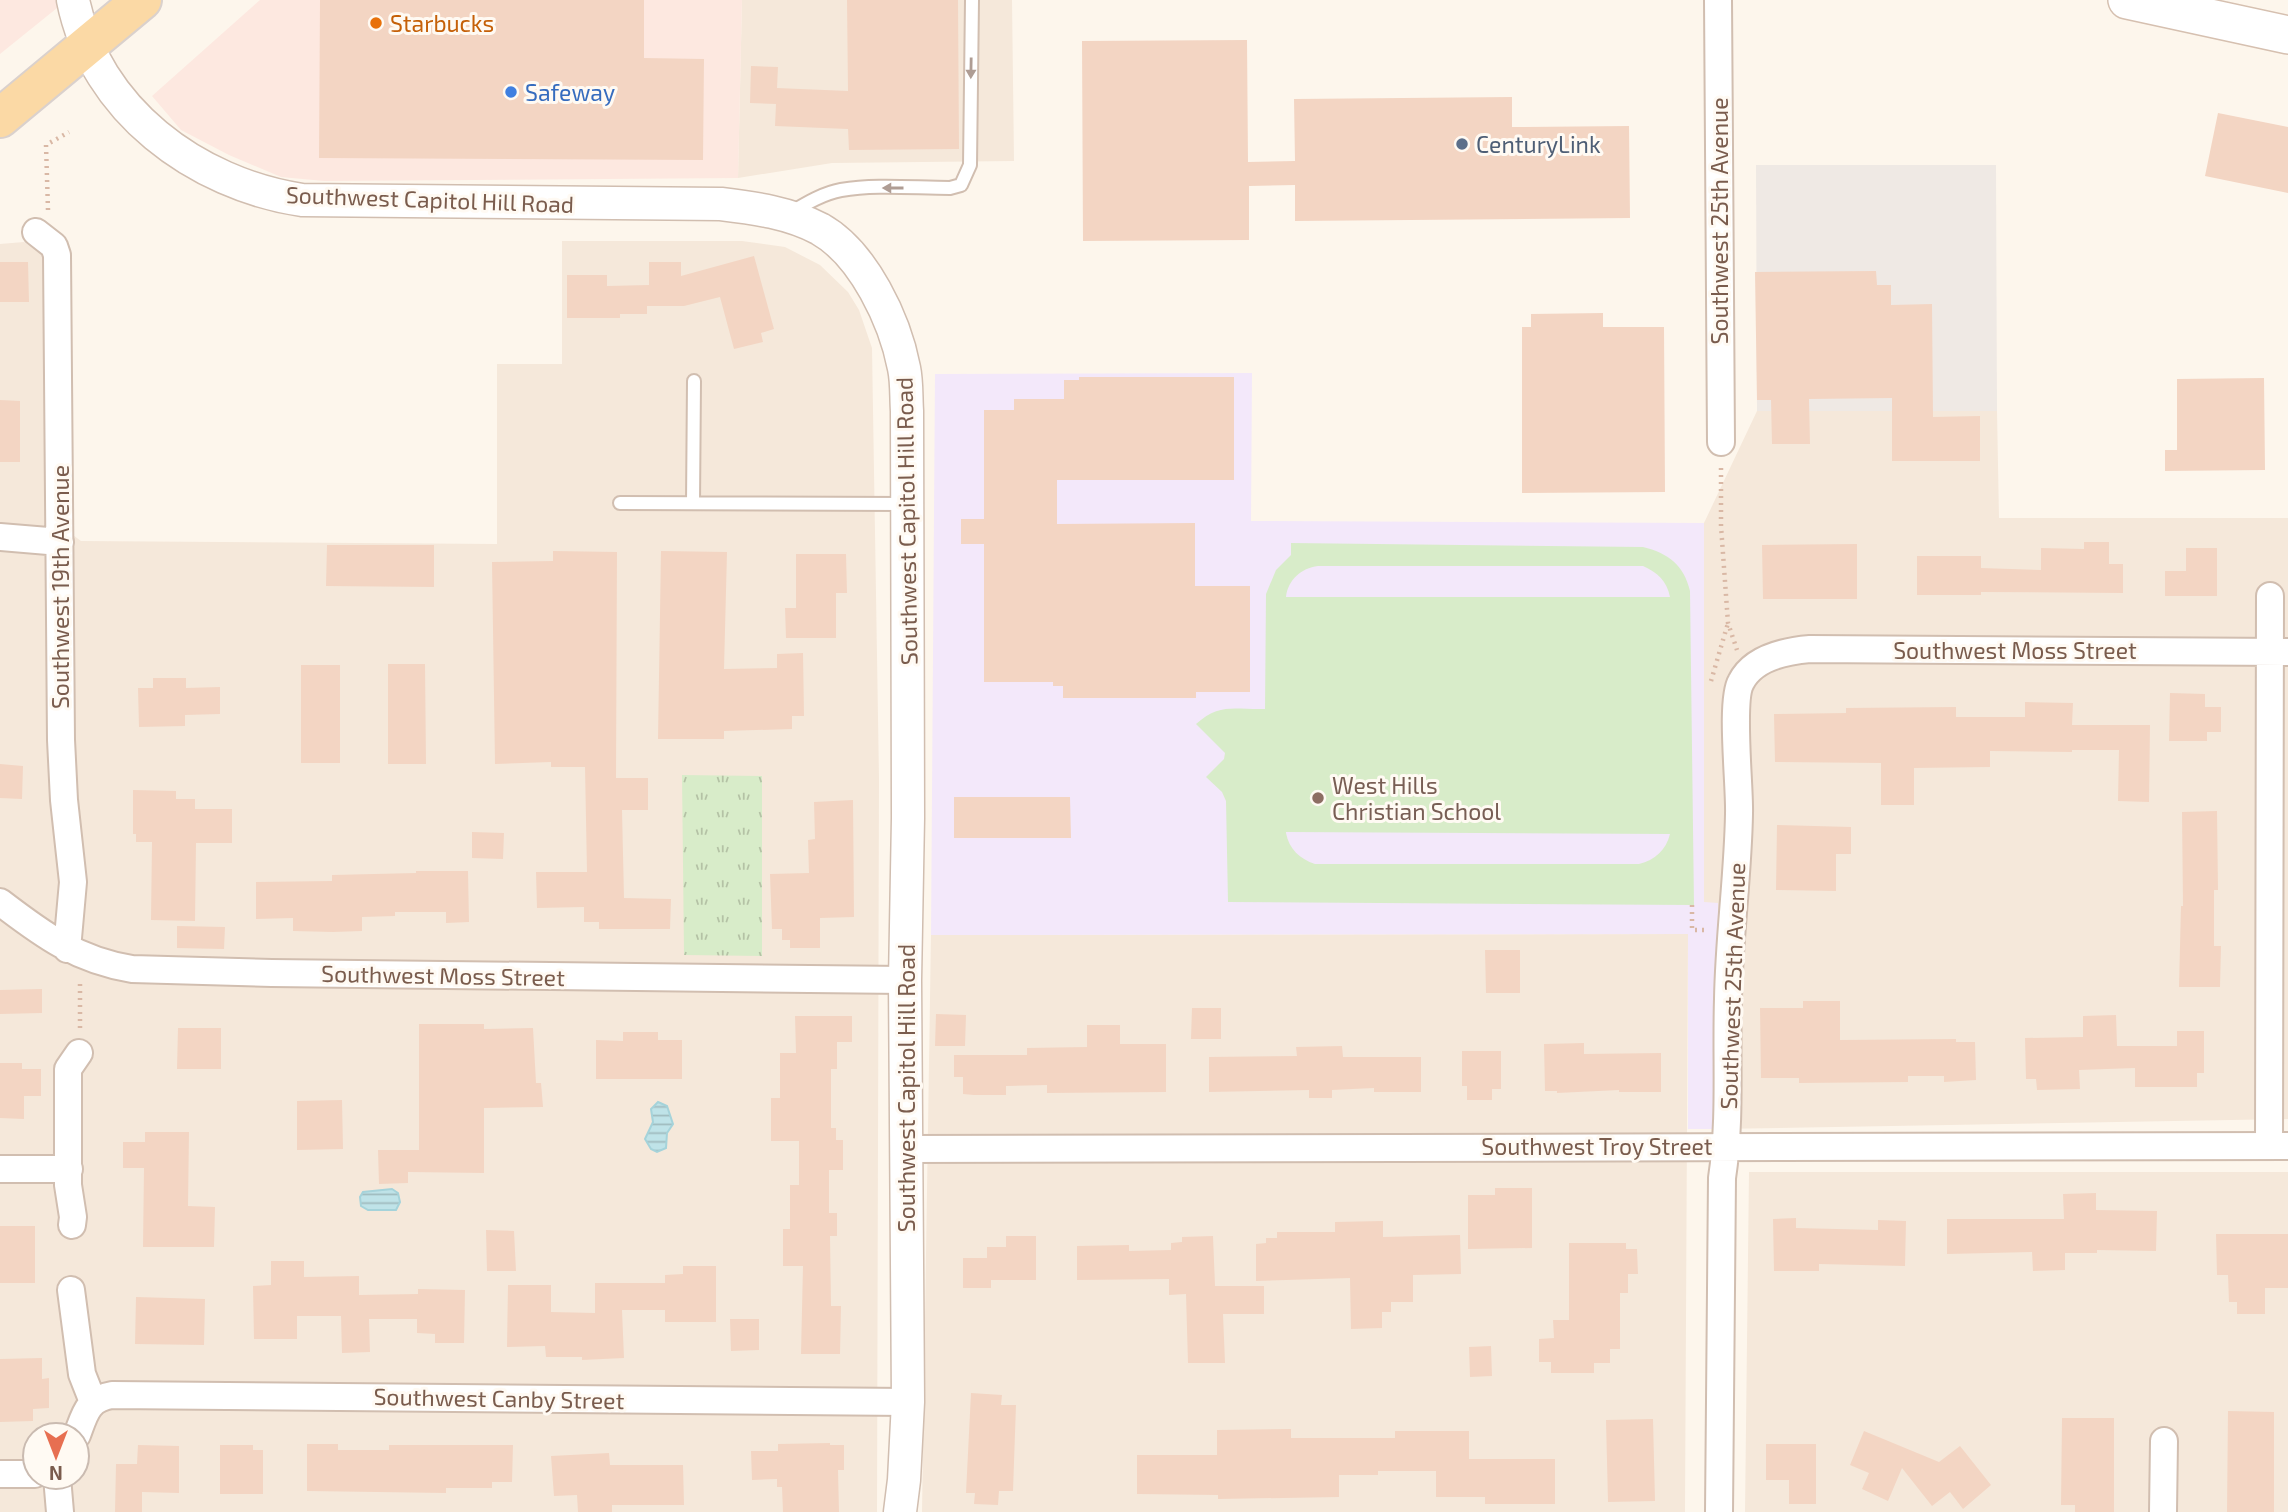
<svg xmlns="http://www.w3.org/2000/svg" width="2288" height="1512" viewBox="0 0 2288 1512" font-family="'Exo 2',sans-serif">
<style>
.residential{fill:#f5e8da;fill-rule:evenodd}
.commercial{fill:#fde8e0}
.industrial{fill:#efe9e4}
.education{fill:#f3e8fa}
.grass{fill:url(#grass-tufts)}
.green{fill:#d8ecc9;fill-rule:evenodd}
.water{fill:url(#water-rules);stroke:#a5d3da;stroke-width:2}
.building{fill:#f3d5c3}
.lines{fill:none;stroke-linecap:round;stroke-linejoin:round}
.service-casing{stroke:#d1beb0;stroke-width:16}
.minor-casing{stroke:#d1beb0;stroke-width:30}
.tertiary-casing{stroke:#d1beb0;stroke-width:35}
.secondary-casing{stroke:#d6c0b0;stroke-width:40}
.primary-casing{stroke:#dad1cd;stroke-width:42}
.path{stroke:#d9b8a5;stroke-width:4.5;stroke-dasharray:2 5;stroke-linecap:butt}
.service{stroke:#fff;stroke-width:12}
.minor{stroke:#fff;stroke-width:26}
.tertiary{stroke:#fff;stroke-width:32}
.secondary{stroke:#fff;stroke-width:37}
.primary{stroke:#fbd9a5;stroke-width:38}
.oneway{fill:#af9d94}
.food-dot{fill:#e8710a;stroke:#fffaf3;stroke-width:2.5}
.shop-dot{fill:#3f7fe0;stroke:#fffaf3;stroke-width:2.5}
.service-dot{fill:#5c6f8a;stroke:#fffaf3;stroke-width:2.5}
.education-dot{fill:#8d6e63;stroke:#fffaf3;stroke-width:2.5}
.labels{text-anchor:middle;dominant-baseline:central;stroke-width:6;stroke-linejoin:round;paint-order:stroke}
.food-label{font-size:23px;fill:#c56008;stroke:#fffaf3;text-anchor:start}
.shop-label{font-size:23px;fill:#366cbe;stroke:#fffaf3;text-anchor:start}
.service-label{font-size:23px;fill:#4e5e75;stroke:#fffaf3;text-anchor:start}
.street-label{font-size:23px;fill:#7a5c4d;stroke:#fffaf3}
.education-label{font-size:23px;fill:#785e54;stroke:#fffaf3;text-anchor:start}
</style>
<defs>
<pattern id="grass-tufts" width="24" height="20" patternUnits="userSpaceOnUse" patternTransform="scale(1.75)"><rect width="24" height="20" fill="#d8ecc9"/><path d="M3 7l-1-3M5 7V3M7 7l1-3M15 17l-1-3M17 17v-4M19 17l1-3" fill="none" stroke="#b4c2a5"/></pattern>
<pattern id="water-rules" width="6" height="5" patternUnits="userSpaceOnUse" patternTransform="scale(1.75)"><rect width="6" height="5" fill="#bfe3e8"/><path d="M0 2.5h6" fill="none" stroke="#a0bbbe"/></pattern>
</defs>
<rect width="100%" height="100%" fill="#fdf6ec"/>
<path class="residential" d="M742,0H1012L1014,161L832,163L738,178Z
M562,241H742L785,247L820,265L848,292L859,310L872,348L879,778L877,1512H0V244L24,242L48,259L49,517L81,541L497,544V364H562ZM35,1435H77V1477H35Z
M1757,411H1997L1999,518H2288V1119L1716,1129L1718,903H1704V523Z
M1688,934L1685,1512H922L931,935Z
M1749,1172H2288V1512H1745Z"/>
<path class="commercial" d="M0,0H67L0,54Z
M260,0H742L738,178L324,181L281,177L229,155L181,130L152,96Z"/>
<path class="industrial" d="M1756,165H1996L1997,411H1757Z"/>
<path class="education" d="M1252,373L1251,521L1704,523V902L1718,903L1716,1129H1688V934L931,935L935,374Z"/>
<path class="grass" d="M682,775L762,776V956L684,955Z"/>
<path class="green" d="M1291,543L1643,547C1668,553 1684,565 1690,591L1694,905L1228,902L1226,801L1222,792L1206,777L1224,759L1225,753L1196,724C1220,702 1236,710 1265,709L1266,594L1276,570L1291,555ZM1318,566H1643C1657,572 1667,581 1670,597H1286C1288,580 1301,568 1318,566ZM1286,833V832L1670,834C1666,850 1655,860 1639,864H1315C1300,859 1289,849 1286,833Z"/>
<path class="water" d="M658,1102L667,1106L673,1124L667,1133L666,1148L657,1152L651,1149L645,1139L653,1122L651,1109Z
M392,1189L398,1193L400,1202L396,1210H368L361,1206L360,1197L363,1192Z"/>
<path class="building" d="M320,0H644V58L704,59L703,160L319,158Z
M847,0H958L959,149L849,150L848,129L775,126L776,104L750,103L751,66L778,67L777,88L848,91Z
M1247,40L1248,162L1295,161L1294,99L1512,97V127L1629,126L1630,218L1295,221V185L1249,186V240L1083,241L1082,41Z
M2218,113L2288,127V193L2205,176Z
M754,256L774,329L761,333L763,342L734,349L720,297L684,306H647V314H620V318H567V275H607V286L649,285V262H681V276Z
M0,262H28L29,302H0Z
M1876,271L1877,285H1891V305L1932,304L1933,417L1980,416V461H1892V398L1809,399L1810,444H1772L1771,400H1757L1755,272Z
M1603,313V327H1664L1665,492L1522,493V327H1531V314Z
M1079,377H1234V480H1057V524L1195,523V586H1250V692H1196V698H1063V686H1053V682H984V544H961V519H984V410H1014V399H1064V380H1079Z
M2264,378L2265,470L2165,471V450H2177V379Z
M0,400L20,401V462H0Z
M2084,542H2109V564H2123V593L1981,592V595H1917V556H1981V568L2041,570V548L2084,549Z
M1857,544V599H1763L1762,545Z
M327,545H434V587L326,586Z
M2186,548H2217V596H2165V571H2186Z
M553,551L617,552L616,778H648V810H622L624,898L671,899L670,929H599V922H584V907L537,908L536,872H587L585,767H551V762L495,764L492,562L553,561Z
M661,551L727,552L724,669L777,668V654L803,653L804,716H792V729L724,731V739H658Z
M796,554H846L847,593H836V638H786L785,608H796Z
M388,664H425L426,764H388Z
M301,665H340V763H301Z
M153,678H186V688L220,687V714L185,715V726L139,727L138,688H153Z
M2170,693L2205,694V707H2221V732H2207V741H2169Z
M2025,702L2073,703L2072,725H2150L2149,802L2118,801L2119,750H2072V752L1990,751V767L1914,768V805H1881V763L1775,762L1774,714L1846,713V708L1956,707V717H2025Z
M0,764L23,766L22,799L0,798Z
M133,790L176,791V799H195V809H232V843H196L195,921L151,920L152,842H136V834H133Z
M954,797H1070L1071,838H954Z
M853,800L854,917L820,918V948H790V940H782V929H772L770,874L809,873L808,840L815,839L814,802Z
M2217,811L2218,890H2214V946H2221L2220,987H2179L2181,906H2183L2182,812Z
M1777,825L1851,827V854H1836V891L1776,890Z
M472,832L504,833L503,859L472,858Z
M416,871H468L469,922L446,923V912H395V916L362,917V931L333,932L293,931V918L256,919V882L332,881V875L416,873Z
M177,926L225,927L224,949L177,948Z
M1485,950H1520V993H1486Z
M42,989V1013L0,1014V990Z
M1803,1001H1840V1040L1956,1039V1042H1975L1976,1080L1944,1082V1076H1908V1082L1799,1083V1078H1761L1760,1008H1803Z
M1192,1008H1221V1039H1191Z
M936,1014L966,1015L965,1046H935Z
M2116,1015L2117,1046H2177V1031H2204V1073H2197V1087H2135V1068L2079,1070L2080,1089L2037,1090L2036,1079H2026L2025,1038L2083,1037V1016Z
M795,1016H852V1042H837V1069H831V1128H836V1140H843V1170H829V1213H837V1236H830L831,1306H841L840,1354H801L803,1266H783V1229H790V1185H799V1141H771V1098H780V1053H796Z
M419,1024H484V1029L533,1028L536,1083H541L543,1107L484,1108V1173L408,1172V1183L379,1184L378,1150H419Z
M1087,1025H1120V1044H1166V1092L1047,1093V1085L1006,1086V1095H974L963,1094V1077H954V1055H1027V1048L1087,1047Z
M178,1028H221V1069H177Z
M623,1032H658V1040H682V1079H596V1040L623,1041Z
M1584,1043V1054L1661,1053V1092H1619V1090L1557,1093V1091H1545L1544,1044Z
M1342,1046L1343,1057H1421V1092H1374V1088L1332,1090V1098H1309V1090L1209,1092V1057L1297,1056L1296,1047Z
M1462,1051H1501V1089H1492V1100H1467V1086H1462Z
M0,1063H22V1069H41V1096H24V1119L0,1118Z
M342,1100L343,1149L297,1150V1101Z
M145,1132H189L188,1206L215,1207L214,1247H143L144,1168H123V1142H145Z
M1495,1188H1532V1248L1468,1249V1195H1495Z
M2096,1193V1210L2157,1211L2156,1251L2097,1250V1253H2065V1270L2033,1271L2032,1252L1947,1254V1219H2064L2063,1194Z
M1796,1218V1228L1878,1230V1220L1906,1221L1905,1266L1819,1264V1271H1774L1773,1219Z
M1383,1221V1237L1460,1235L1461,1274L1413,1275V1302H1391V1312H1382V1328L1351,1329L1350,1278L1256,1281V1244L1266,1243V1238H1277V1232H1335V1222Z
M0,1226H35V1283H0Z
M486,1230L514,1231L516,1271H487Z
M2216,1234H2288V1288H2265V1314H2237V1302H2229L2228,1275H2217Z
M1006,1236H1036V1280H991V1288H963V1258H987V1247H1006Z
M1213,1236L1215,1286H1264V1314H1223L1225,1363H1188L1186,1294L1169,1295V1279L1077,1280V1246L1129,1245V1251L1171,1250V1243L1182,1242V1237Z
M1569,1243H1626V1249H1637L1638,1274H1628V1293H1620V1349H1610V1363H1594V1373H1551V1362H1539V1339L1554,1338L1553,1320H1569Z
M271,1261H304V1277L359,1276V1295L418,1294V1289L465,1290L464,1343H435V1334L417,1333V1319H369L370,1352L342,1353L341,1316H297V1339H254L253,1286L271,1285Z
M683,1266H716V1322H665V1310H622L624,1358L582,1360V1357H546L545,1346L507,1347L508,1285H551V1312L595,1313V1283H665V1275L683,1274Z
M136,1297L205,1299L204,1345L135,1344Z
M730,1319H759V1350L731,1351Z
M1491,1346L1492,1376L1470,1377L1469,1347Z
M42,1358V1379L49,1378V1408L33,1409V1421L0,1422V1359Z
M971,1393L1002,1395L1001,1405H1016L1013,1491H999L998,1505L974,1504L975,1493H966Z
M2228,1411L2274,1412V1512H2227Z
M2062,1418H2114V1512H2075V1505H2061Z
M1653,1419L1655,1501L1608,1502L1606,1420Z
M1291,1429V1438H1395V1431H1469V1459H1555V1504H1485V1497H1436V1471H1378V1475H1339V1497L1218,1499V1495L1137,1494V1455H1217V1430Z
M1864,1431L1939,1462L1960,1446L1991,1485L1963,1509L1950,1492L1932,1506L1902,1468L1888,1501L1862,1489L1869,1473L1850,1465Z
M830,1443V1445H844V1470H838L839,1512H783L782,1487H777V1479L752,1480L751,1451H778V1444Z
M307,1444H338V1450H389V1445H513L512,1482H492V1488H446V1493L307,1491Z
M1766,1444H1816V1504H1789V1480H1766Z
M138,1445L179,1446V1493L142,1492V1512H115L116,1464H137Z
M220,1445H253V1450H263V1494H220Z
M609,1453L610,1465H683L684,1505H612V1512H578L577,1495L554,1496L551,1456Z"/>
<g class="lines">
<defs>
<path id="service" d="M792,212C807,203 824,193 841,190C876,184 914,188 950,188L961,185L970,165L972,0
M620,503L907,504
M693,503L694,381"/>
<path id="minor" d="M1718,0L1721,442
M36,232L54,246L57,255L61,740L64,800L73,882L67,949
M0,537L60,542
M0,902C43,935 77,960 132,969L272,973L905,980
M2269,1146L2270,596
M906,1149L2288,1146
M0,1169H69
M72,1225L73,1217L68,1185V1069L79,1053
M71,1290L82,1374L93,1402
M77,1435C85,1414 87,1399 112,1395L908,1402
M0,1474H35
M57,1477L60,1512
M1719,1512L1722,1178C1731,1119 1726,1059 1728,999C1729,937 1738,875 1739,814C1740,786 1730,701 1741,682C1753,658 1786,651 1810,649L2288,652
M2163,1512L2164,1441"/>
<path id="tertiary" d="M73,0C95,110 196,184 302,200L721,204C755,208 790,213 820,229C864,254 895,321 904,368C907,382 906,397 907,411L908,818L905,980L908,1402L904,1480L900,1512"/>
<path id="secondary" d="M2127,0L2288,35"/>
<path id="primary" d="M0,118L142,0"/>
</defs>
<use href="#service" class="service-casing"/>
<use href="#minor" class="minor-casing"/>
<use href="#tertiary" class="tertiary-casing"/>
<use href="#secondary" class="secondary-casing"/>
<use href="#primary" class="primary-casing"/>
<path class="path" d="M48,210L46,145L69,132
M1721,468V526L1728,623L1737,650
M1711,681L1728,623
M1692,905V930H1707
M80,1028V981"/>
<use href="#service" class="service"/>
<use href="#minor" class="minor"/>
<use href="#tertiary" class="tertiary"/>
<use href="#secondary" class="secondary"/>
<use href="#primary" class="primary"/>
</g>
<defs><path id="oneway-solid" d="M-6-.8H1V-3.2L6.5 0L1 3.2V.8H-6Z" transform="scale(1.75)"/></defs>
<g class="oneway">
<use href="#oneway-solid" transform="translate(971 68) rotate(91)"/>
<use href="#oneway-solid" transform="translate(893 188) rotate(180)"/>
</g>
<circle class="food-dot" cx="376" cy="23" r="7"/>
<circle class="shop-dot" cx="511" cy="92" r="7"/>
<circle class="service-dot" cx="1462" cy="144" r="7"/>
<circle class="education-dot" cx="1318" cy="798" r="7"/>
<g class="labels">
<g class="food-label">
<text x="390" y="23">Starbucks</text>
</g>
<g class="shop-label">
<text x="525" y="92">Safeway</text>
</g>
<g class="service-label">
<text x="1476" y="144">CenturyLink</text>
</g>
<g class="street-label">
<text transform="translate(430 199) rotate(2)">Southwest Capitol Hill Road</text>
<text transform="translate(1719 221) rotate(-90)">Southwest 25th Avenue</text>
<text transform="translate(906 521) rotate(-91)">Southwest Capitol Hill Road</text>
<text transform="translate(60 587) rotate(-90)">Southwest 19th Avenue</text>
<text x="2015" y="650">Southwest Moss Street</text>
<text transform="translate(443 975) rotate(1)">Southwest Moss Street</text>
<text transform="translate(1732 986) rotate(-88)">Southwest 25th Avenue</text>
<text transform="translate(906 1088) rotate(-90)">Southwest Capitol Hill Road</text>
<text x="1597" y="1146">Southwest Troy Street</text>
<text transform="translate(499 1398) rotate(1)">Southwest Canby Street</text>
</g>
<g class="education-label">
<text x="1332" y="785">West Hills<tspan x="1332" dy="26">Christian School</tspan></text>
</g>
</g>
<g transform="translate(56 1456) rotate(180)"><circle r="33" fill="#fffaf3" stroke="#cabbb1" stroke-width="2"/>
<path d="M0-5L12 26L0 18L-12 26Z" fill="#e76f51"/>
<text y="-10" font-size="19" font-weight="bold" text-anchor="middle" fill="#7a5c4d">N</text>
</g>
</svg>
